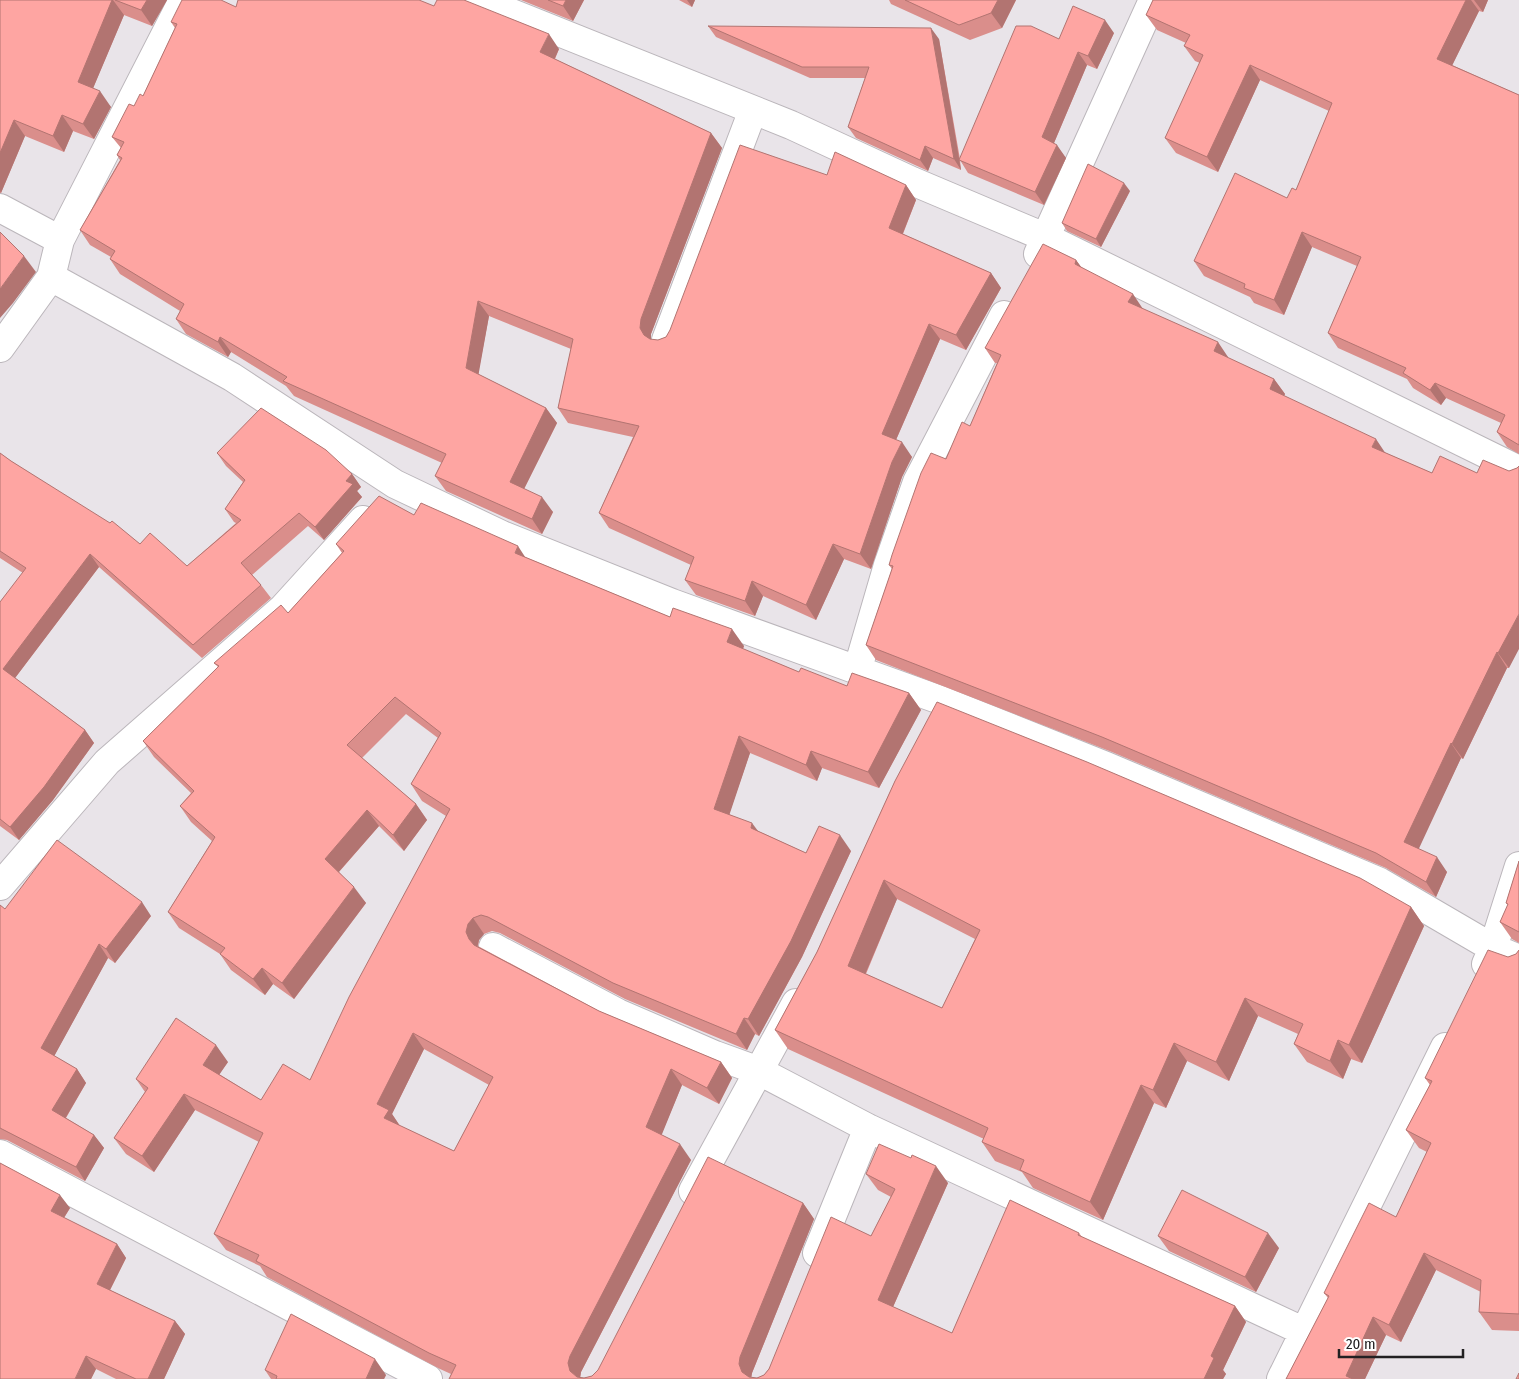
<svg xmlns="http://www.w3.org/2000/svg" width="1519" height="1379" viewBox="0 0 1519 1379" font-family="'Fira Sans Condensed',sans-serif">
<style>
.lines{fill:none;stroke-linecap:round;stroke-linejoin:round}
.minor-casing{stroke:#bbb6bb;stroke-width:30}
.minor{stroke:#fff;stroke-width:28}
.wall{fill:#da8e8b;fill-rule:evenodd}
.shaded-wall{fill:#b27471}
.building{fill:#fea5a2;stroke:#b27471;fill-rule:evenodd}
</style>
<rect width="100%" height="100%" fill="#e9e4e9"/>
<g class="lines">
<defs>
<path id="minor" d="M479,0L791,125L912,181L1047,238L1519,470
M0,208L60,240
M1038,254L1153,0
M51,277L232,377L395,484L502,535L672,603L943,701L1106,766L1380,882L1493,948L1519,959
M666,340L753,110
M0,348L51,277L60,240L183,0
M858,668L888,565L917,482L1004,315
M0,886L107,762L283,608L363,520
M493,947L618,1013L715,1055L759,1071L868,1128L1305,1332
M1486,964L1493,948L1519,866
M0,1154L428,1379
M693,1191L796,1003
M817,1253L868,1128
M1281,1379L1445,1047"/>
</defs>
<use href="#minor" class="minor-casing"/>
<use href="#minor" class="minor"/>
</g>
<path class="wall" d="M0,0H167L152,26L124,15L93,88L111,107L94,139L73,131L64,152L25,136L1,193H0Z
M521,0H584L573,21Z
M679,0H695L692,7Z
M889,0H1016L1002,28L970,40L891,4Z
M1153,0H1488L1483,12L1479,11L1452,65L1519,95V454L1507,447L1497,432L1501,423L1446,398L1441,405L1413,388L1407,379L1338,348L1328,333L1357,266L1312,247L1284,315L1254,303L1250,297L1204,276L1194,261L1287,198L1296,190L1329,111L1260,80L1218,172L1176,153L1165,138L1200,63L1195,61L1184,46L1186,43L1157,30L1146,15Z
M434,6L559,49L555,59L711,133L722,148L651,334V340H658L666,337L827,175L906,185L916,200L903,234L991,273L1001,288L966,350L940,339L896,440L912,457L902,477L871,569L844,559L816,620L763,596L755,616L696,595L685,580L691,565L609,528L599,513L633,437L568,423L558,408L571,349L489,316L478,374L546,408L557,423L524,489L553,512L542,534L446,491L435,476L442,463L294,396L286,386L231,352L228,357L186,334L176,319L180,311L120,274L110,259L111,257L90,245L80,230L120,160L117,155L121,148L112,137L134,106L143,96L175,28L171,22L236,7Z
M708,26L939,39L960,159L1059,39L1114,33L1097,69L1087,65L1054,143L1066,158L1044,205L968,173L960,160L961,170L933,158L928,171L856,138L848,127L865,78H810L716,37Z
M1130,191L1101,247L1067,231L1062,223Z
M1076,260L1081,267L1143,309L1228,357V358L1274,379L1285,394L1284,396L1386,453L1432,473H1477L1509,471L1517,468L1509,668H1507L1463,759L1461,758L1418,848L1447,872L1436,897L1386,868L1112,752L876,660L866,645L892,569L889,565L946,459L970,426L997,363H995L985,348Z
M0,453L11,461L140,544L187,566L236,523L234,522L225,509L243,482L226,466L217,453L352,474L361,487L357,491L362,497L324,540L308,526L252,575L261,585L271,598L202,658L99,567L15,678L85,730L94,743L53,800L19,840L0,826V602L23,573L0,558Z
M414,515L525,557L670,617L744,646L743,649L799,672L847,686L909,693L921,710L879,788L822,768L817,781L750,753L729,814L758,831L806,853L851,851L802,957L759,1036L755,1034L747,1050L625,999L500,933L492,931L484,934L479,940L478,946L599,1011L721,1062L732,1078L719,1104L682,1085L661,1135L691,1160L581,1372L580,1377L584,1378L592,1376L803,1203L814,1219L752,1373L751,1378H757L764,1375L871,1236L891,1197L878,1190L866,1174L948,1183L893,1307L952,1333L1079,1233L1082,1237L1235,1306L1246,1322L1223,1370L1226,1374L1223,1379H449L451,1374L440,1369L267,1277L260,1266L226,1250L214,1234L259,1142L195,1110L154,1172L126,1154L114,1138L145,1092L136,1079L228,1062L219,1074L261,1100L310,1080L446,816L422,801L411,784L438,738L406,714L362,758L416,804L427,820L404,851L379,826L339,872L366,903L294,999L273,984L265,995L231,970L220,954L179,928L168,912L212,841L191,822L180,806L191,793L154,757L143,741L218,667L214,663L288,613L342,553L336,544ZM424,1049L489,1085L454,1151L400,1126L392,1114Z
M895,781L1411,907L1424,926L1362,1063L1351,1059L1343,1079L1307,1062L1294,1044L1298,1034L1258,1016L1229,1081L1187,1061L1166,1108L1154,1103L1103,1220L1033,1188L1022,1172L995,1161L982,1142L984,1139L788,1049L775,1030L817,952ZM897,899L975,939L942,1008L866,974Z
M1519,861V943L1512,939L1500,922L1508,905L1506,903Z
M0,905L5,909L151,916L115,963L108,958L54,1056L77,1069L86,1083L66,1118L94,1135L104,1148L85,1181L7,1140L0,1139Z
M1519,950V1331L1492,1330L1479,1312L1481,1292L1436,1270L1401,1342L1386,1335L1365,1379H1286L1328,1298L1324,1293L1396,1217L1427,1152L1419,1148L1406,1130L1430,1085L1425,1078L1508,957L1516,954Z
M0,1163L70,1208L64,1218L117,1244L126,1258L110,1290L175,1321L185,1334L164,1379H116L96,1369L91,1379Z
M1158,1236L1279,1248L1256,1292L1169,1251Z
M265,1370L386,1375L384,1379H271Z"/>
<path class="shaded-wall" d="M112,0H113L124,15L89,98L78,82Z
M147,0H167L152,26L141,10Z
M566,0H584L573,21L563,6Z
M687,0H695L692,7Z
M998,0H1016L1002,28L991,13Z
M1466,0H1471L1479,11L1448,74L1437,59Z
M1474,0H1488L1483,12Z
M1105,20L1114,33L1097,69L1088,56Z
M931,28L939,39L961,170L954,159Z
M549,34L559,49L551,67L540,52Z
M1078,52L1087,65L1051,150L1042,137Z
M1250,65L1260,80L1218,172L1207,157Z
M100,91L111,107L94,139L83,124Z
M62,115L73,131L64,152L53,136Z
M14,120L25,136L1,193L0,191V153Z
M711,133L722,148L651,334V343L644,335L640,328L641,319Z
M1057,145L1066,158L1044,205L1035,192Z
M925,146L933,158L928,171L920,160Z
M1124,183L1130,191L1101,247L1096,239Z
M906,185L916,200L899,243L889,228Z
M1302,232L1312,247L1284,315L1274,300Z
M24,256L36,272L13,303L0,318V289Z
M1076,260L1087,275L1075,264Z
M991,273L1001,288L966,350L956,335Z
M1133,294L1143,309L1128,302Z
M478,301L489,316L477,383L466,368Z
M929,324L940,339L892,449L882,434Z
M220,337L231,352L228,357L218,342Z
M1218,342L1228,357L1224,366L1214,351Z
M1274,379L1285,394L1280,404L1270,389Z
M1435,383L1446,398L1441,405L1430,390Z
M546,408L557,423L520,497L510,482Z
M1376,439L1386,454L1372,447Z
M902,442L912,457L902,477L871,569L860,554L892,462Z
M352,474L361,487L357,491L362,497L324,540L315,527L346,481Z
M542,497L553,512L542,534L532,519Z
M833,544L844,559L816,620L806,605Z
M518,546L529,563L515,553Z
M90,554L99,567L12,682L3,669Z
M752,581L763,596L755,616L745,601Z
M1519,614V649L1509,668L1498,653Z
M732,629L744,646L739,658L727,642Z
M1497,652L1507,668L1463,759L1452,744Z
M909,693L921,710L879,788L868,772Z
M85,730L94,743L53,800L19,840L10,827Z
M739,736L750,753L726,825L714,809Z
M1451,743L1461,758L1415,857L1404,842Z
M811,751L822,768L817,781L806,765Z
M416,804L427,820L404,851L393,835Z
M367,810L379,826L336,875L325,859Z
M752,823L764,839L751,828Z
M840,835L851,851L802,957L759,1036L748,1019Z
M1437,857L1447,872L1436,897L1426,882Z
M884,880L897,899L861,984L848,966Z
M354,887L366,903L294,999L282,983Z
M142,902L151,916L115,963L106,949Z
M1411,907L1424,926L1362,1063L1349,1045Z
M473,918L484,934L479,940L477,948L469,939L466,932L468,924Z
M99,944L108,958L51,1062L41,1048Z
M262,968L273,984L265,995L253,979Z
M1245,998L1258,1016L1229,1081L1216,1062Z
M744,1018L755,1034L747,1050L736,1034Z
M413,1033L424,1049L392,1114L400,1126L384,1118L377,1104Z
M1338,1040L1351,1059L1343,1079L1330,1061Z
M1174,1043L1187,1061L1166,1108L1153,1090Z
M216,1045L228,1062L215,1081L203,1065Z
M721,1062L732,1078L719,1104L707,1088Z
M77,1069L86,1083L62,1124L52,1110Z
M671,1069L682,1085L658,1144L646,1127Z
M1141,1085L1154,1103L1103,1220L1090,1202Z
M184,1094L195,1110L154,1172L142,1156Z
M94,1135L104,1148L85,1181L76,1167Z
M680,1144L691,1160L581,1372L580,1379L570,1371L568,1363L570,1356Z
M936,1166L948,1183L889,1316L878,1300Z
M60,1195L70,1208L60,1224L51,1211Z
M803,1203L814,1219L752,1373L751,1379L742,1372L739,1364L740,1357Z
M1268,1233L1279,1248L1256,1292L1245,1277Z
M117,1244L126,1258L106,1298L97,1284Z
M1424,1253L1436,1270L1401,1342L1389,1325Z
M1235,1306L1246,1322L1223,1370L1226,1374L1223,1379H1204L1211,1356Z
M1373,1317L1386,1335L1365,1379H1349L1346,1376Z
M175,1321L185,1334L164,1379H148Z
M86,1356L96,1369L91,1379H75Z
M375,1359L386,1375L384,1379H366Z"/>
<path class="building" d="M0,0H112L78,82L100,91L83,124L62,115L53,136L14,120L0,153Z
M115,0H147L141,10Z
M182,0H221L236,7L238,0H419L434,6L437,0H464L549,34L540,52L711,133L641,319L640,328L644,335L650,339L658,340L666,337L670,330L740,145L827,175L835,152L906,185L889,228L991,273L956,335L929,324L882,434L902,442L892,462L860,554L833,544L806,605L752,581L745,601L685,580L694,557L599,513L639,426L558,408L573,339L478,301L466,368L546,408L510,482L542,497L532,519L435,476L446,454L283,381L287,377L220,337L218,342L176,319L184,304L110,259L115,251L80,230L122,158L117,155L124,142L112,137L129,104L134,106L140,94L143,96L177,24L171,22Z
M548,0H566L563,6Z
M905,0H998L991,13L959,25Z
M1153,0H1466L1437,59L1519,95V445L1497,432L1505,415L1435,383L1430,390L1403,373L1406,368L1328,333L1361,257L1302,232L1274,300L1244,288L1245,284L1194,261L1235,173L1287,198L1292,188L1296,190L1332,103L1250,65L1207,157L1165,138L1203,55L1184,46L1190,35L1146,15Z
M1073,6L1105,20L1088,56L1078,52L1042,137L1057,145L1035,192L959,160L1016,26H1031L1059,39Z
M708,26L931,28L954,159L925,146L920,160L848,127L869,67H802Z
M1088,164L1124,183L1096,239L1062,223Z
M0,232L24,256L0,289Z
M1043,244L1076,260L1075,264L1133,294L1128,302L1218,342L1214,351L1274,379L1270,389L1376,439L1372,447L1432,473L1440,456L1477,473L1483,460L1509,471L1517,468L1519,466V614L1498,653L1497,652L1452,744L1451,743L1404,842L1437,857L1426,882L1376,853L1102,737L866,645L893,566L889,565L892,555L921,473L931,453L946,459L962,422L970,426L1001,355L985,348Z
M261,408L326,450L352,474L346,481L353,484L315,527L299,513L241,563L261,585L193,645L90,554L3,669L85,730L44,787L10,827L0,819V602L26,568L0,551V453L11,461L110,523L112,521L140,544L150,533L187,566L241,520L225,509L245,480L217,453Z
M379,496L414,515L421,503L518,546L515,553L670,617L673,608L732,629L727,642L799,672L801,668L847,686L852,673L909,693L868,772L811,751L806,765L739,736L714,809L752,823L751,828L806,853L819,826L840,835L791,941L748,1019L744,1018L736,1034L613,983L488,917L481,915L473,918L468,924L466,932L469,939L474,945L599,1011L721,1062L707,1088L671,1069L646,1127L680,1144L570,1356L568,1363L570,1371L577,1377L584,1378L592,1376L598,1370L708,1157L803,1203L740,1357L739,1364L742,1372L749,1377L757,1378L764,1375L769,1369L831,1217L871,1236L895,1189L866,1174L879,1144L911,1158L912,1155L936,1166L878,1300L952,1333L1010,1200L1079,1233L1078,1235L1235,1306L1211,1356L1214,1358L1204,1379H449L456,1365L429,1353L256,1261L259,1255L214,1234L263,1133L184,1094L142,1156L114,1138L148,1088L136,1079L176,1018L216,1045L203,1065L261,1100L283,1064L310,1080L349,997L450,809L411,784L441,733L395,697L347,745L416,804L393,835L367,810L325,859L354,887L282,983L262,968L253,979L220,954L225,948L168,912L215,837L180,806L194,791L143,741L219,666L214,663L281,605L288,613L344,551L336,544ZM413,1033L493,1077L454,1151L384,1118L389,1110L377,1104Z
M937,702L1087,762L1360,878L1411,907L1349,1045L1338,1040L1330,1061L1294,1044L1303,1024L1245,998L1216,1062L1174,1043L1153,1090L1141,1085L1090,1202L1020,1170L1024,1160L982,1142L988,1128L775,1030L817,952L895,781ZM884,880L980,930L942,1008L848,966Z
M57,840L142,902L106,949L99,944L41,1048L77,1069L52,1110L94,1135L76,1167L0,1128V905L5,909Z
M1519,861V932L1500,922L1508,904L1506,903Z
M1488,950L1508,957L1516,954L1519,950V1314L1479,1312L1481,1280L1424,1253L1389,1325L1373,1317L1346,1376L1353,1379H1286L1329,1296L1324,1293L1369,1203L1396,1217L1431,1143L1406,1130L1432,1081L1425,1078Z
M0,1163L60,1195L51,1211L117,1244L97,1284L175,1321L148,1379H136L86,1356L75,1379H0Z
M1182,1190L1268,1233L1245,1277L1158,1236Z
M291,1314L375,1359L366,1379H276L277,1376L265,1370Z
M1519,1373V1379H1516Z"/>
<path d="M1339 1349v8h124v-8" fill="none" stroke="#222022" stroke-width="2.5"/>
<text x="1346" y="1349" font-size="15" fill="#222022" stroke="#ffffff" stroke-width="4" paint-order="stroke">20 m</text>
</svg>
